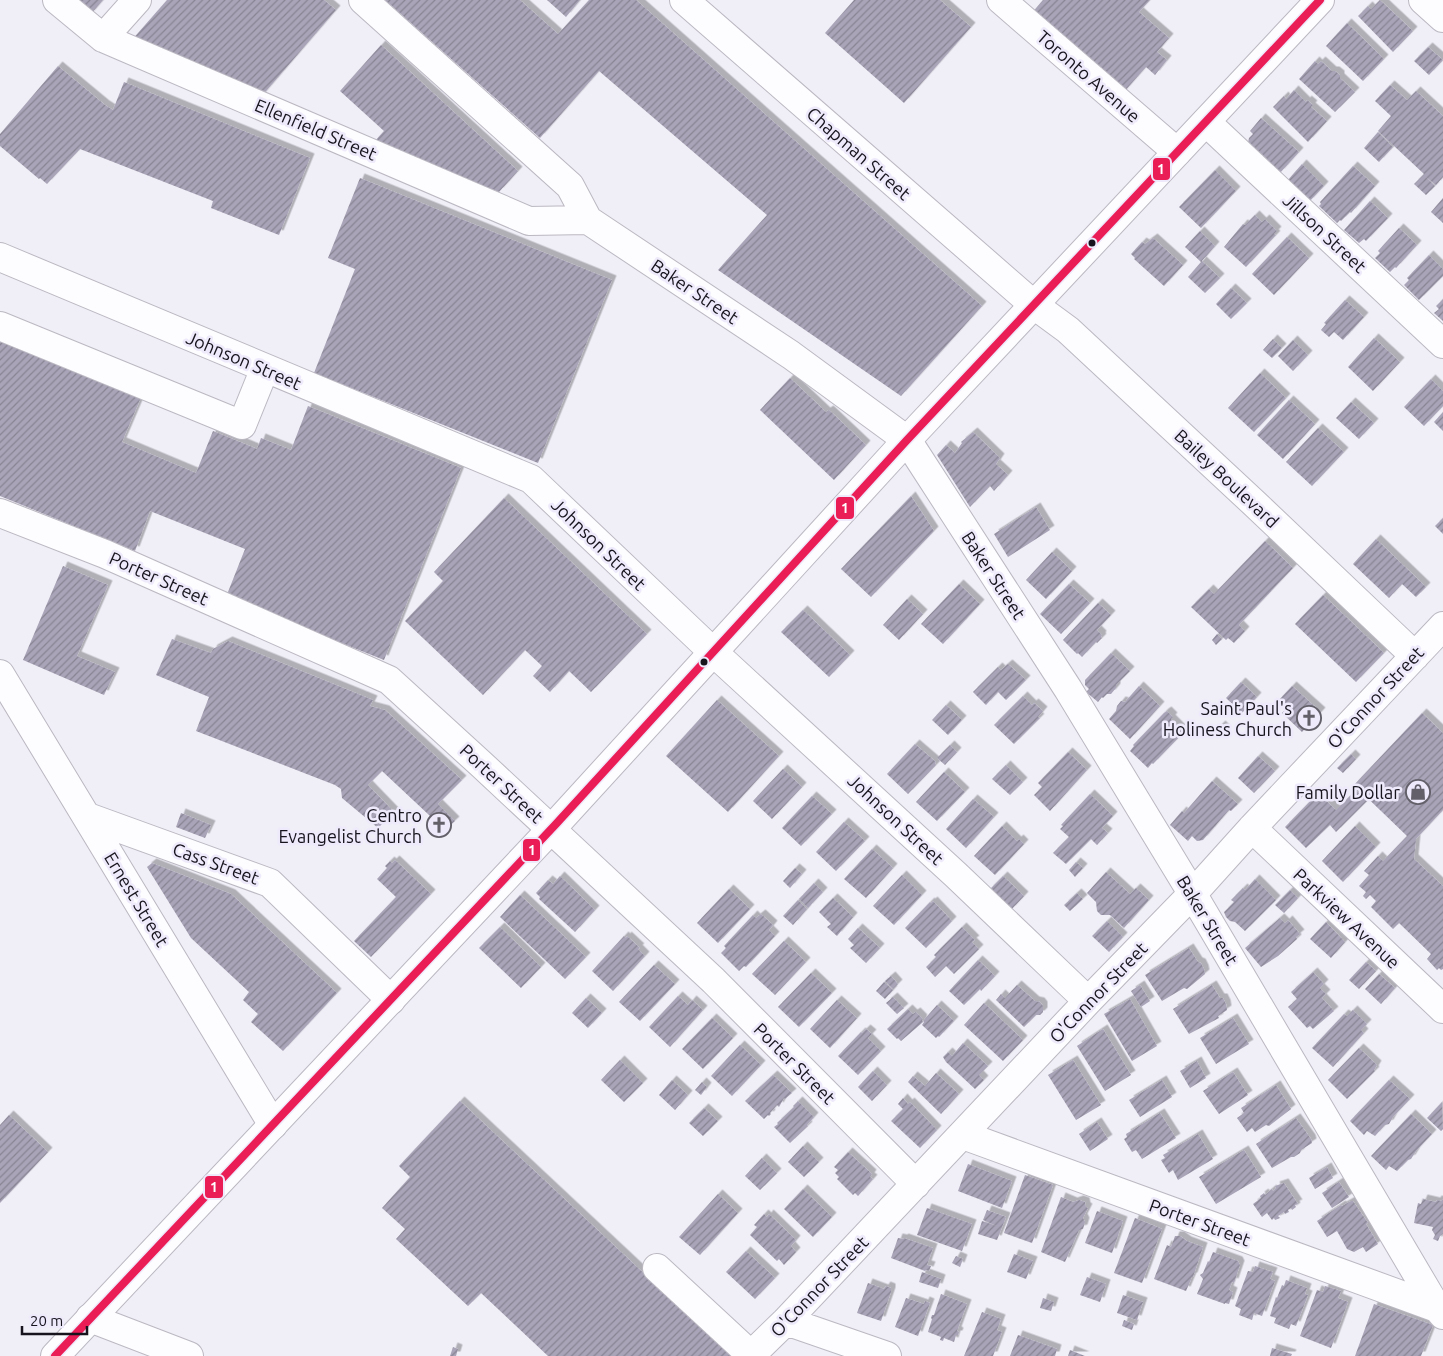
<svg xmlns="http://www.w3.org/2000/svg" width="1443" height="1356" viewBox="0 0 1443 1356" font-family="Ubuntu,sans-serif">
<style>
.building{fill:url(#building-hatch);filter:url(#shadow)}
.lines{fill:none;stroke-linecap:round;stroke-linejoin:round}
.minor-casing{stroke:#bbb8c2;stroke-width:30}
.major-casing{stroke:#bbb8c2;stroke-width:30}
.minor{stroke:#fdfcfe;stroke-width:28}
.major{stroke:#fdfcfe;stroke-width:28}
.bus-1-casing{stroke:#eeeafb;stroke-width:11}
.bus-1{stroke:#ea1d57;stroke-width:8}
.bus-dot{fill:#17141e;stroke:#eeeafb;stroke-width:2}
.labels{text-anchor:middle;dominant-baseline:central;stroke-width:5;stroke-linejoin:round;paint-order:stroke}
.street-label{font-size:18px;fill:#17141e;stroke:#eeeafb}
.poi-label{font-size:18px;fill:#17141e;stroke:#eeeafb;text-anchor:end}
.line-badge{stroke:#eeeafb;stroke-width:2}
.badge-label{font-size:14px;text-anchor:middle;font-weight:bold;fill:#fff}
</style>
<defs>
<pattern id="building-hatch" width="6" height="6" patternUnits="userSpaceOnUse" patternTransform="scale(1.25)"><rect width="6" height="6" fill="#a9a4b7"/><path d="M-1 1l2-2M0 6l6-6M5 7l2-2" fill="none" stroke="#898494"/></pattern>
<filter id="shadow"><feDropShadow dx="4.5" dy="-4.5" stdDeviation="0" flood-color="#0004"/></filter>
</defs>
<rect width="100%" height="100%" fill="#f0eef7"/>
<path class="building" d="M73,0H103L90,15Z
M167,0H324L336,10L260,98L131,41Z
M385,0H520L558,34L589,0H636L982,306L901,396L718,270L767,215L599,71L540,138Z
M547,0H580L566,17Z
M854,0H940L971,27L904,103L825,33Z
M1043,0H1150L1139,12L1169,38L1157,52L1167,60L1155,75L1146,67L1122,94L1031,14Z
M1380,0L1413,31L1393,52L1358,16L1368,6L1371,9Z
M1347,23L1384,59L1363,81L1326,46Z
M381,45L518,171L499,192L374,142L384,131L340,91Z
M1428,47L1443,60L1429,75L1414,61Z
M1315,61L1318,64L1321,61L1332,71H1335L1340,75V78L1355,92L1335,112L1299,79Z
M58,66L105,105L113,110L124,82L310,158L279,235L211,208L213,201L80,149L47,184L40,178L39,179L0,146V134Z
M1390,85L1407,100L1416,91L1443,116V177L1436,185L1426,177L1435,186L1426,195L1414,184L1424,174L1378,131L1391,116L1375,101Z
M1294,90L1306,102L1307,100L1313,105L1311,107L1327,121L1308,142L1273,107L1284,96L1286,99Z
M1261,118L1299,152L1280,173L1248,143L1249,138L1253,134L1250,131Z
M1378,132L1393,147L1379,162L1364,148Z
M1302,164L1324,186L1309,202L1287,181Z
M1353,166L1375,186L1351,213L1350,212L1341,221L1340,220L1337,223L1319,206L1321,204L1320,202Z
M1215,170L1236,191L1201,228L1179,207Z
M360,178L612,280L538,463L314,373L355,269L328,258Z
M1443,198V223L1431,212Z
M1370,201L1388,218L1366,241L1364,239L1359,243L1344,230Z
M1255,215L1262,222L1265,219L1277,231L1274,234L1276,235L1246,267L1224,247L1243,224L1245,225Z
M1399,228L1417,245L1396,268L1395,267L1390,272L1375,258L1380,253L1378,251Z
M1200,231L1215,246L1201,262L1185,247Z
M1287,237L1309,258L1274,295L1252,274Z
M1153,238L1183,265L1164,286L1134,259L1135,258L1131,254L1142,242L1145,244Z
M1429,255L1443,269V276L1419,300L1404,285L1409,280L1407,278Z
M1202,261L1220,278L1205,293L1188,277Z
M1231,288L1247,303L1231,319L1216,304Z
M1443,299V321L1434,313L1439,309L1436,306Z
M1345,300L1364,317L1343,340L1334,332L1329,337L1321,330L1326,324L1324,323Z
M1374,338L1400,362L1373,391L1348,367Z
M1273,339L1282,348L1272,358L1263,350Z
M1293,340L1308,355L1293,371L1278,356Z
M0,341L142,395L122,442L196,473L213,431L257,449L261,438L291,450L308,406L461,468L384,660L226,597L245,549L150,511L135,551L0,496Z
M1260,373L1286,398L1254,432L1228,408Z
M790,378L826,412L829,410L866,445L834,480L760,410Z
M1431,379L1443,391V406L1424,426L1404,407Z
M1289,400L1315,424L1283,459L1257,435Z
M1351,402L1374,423L1359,439L1336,418Z
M1443,412V431L1434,422Z
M1318,428L1344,452L1312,486L1286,462Z
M973,432L1000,458L996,464L1008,475L994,491L990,486L970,507L937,455L946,445L955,453L962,443L961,442Z
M911,496L934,531L871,597L841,569Z
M504,498L647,634L591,692L569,671L550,692L533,676L542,666L525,650L483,695L405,621L443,581L434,572Z
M1036,507L1050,530L1008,557L994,534Z
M1443,518V534L1435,526Z
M1376,539L1426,587L1416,597L1402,584L1389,598L1353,564Z
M1265,541L1293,568L1239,625L1245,631L1234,643L1228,638L1226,640L1191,607L1209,589L1214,594Z
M1052,552L1072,571L1046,599L1026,580Z
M63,566L108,585L77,656L115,672L104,695L23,660Z
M959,584L980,604L943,644L921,624Z
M1069,584L1090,603L1061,634L1040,614Z
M1323,595L1384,653L1356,682L1295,624Z
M907,599L923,614L899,640L883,625Z
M1098,603L1111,615L1097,630L1102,635L1101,637L1102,638L1097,643L1096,642L1082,657L1078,653L1077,654L1063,640Z
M803,610L850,655L829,677L781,632Z
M1217,634L1222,639L1216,645L1212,640Z
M172,639L211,653L213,649L228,641L373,700L370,706L385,710L462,780L438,804L455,821L445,830L382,771L368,785L394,812L378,828L342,798L341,789L335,785L196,731L209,697L156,675Z
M1111,653L1130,671L1116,685V688L1111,694H1107L1103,698L1102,697L1098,702L1086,692L1089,689L1085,685V680Z
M1008,664L1026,680L1006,700L998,692L986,705L973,692L998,667L1001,670Z
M1241,682L1257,697L1242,713L1226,698Z
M1139,686L1160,706L1130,739L1109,719L1116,711L1117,706L1121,701L1125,702Z
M1292,686L1321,712L1302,732L1282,713L1286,709L1278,701Z
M1023,696L1032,705L1034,703L1043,711L1038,717L1040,718L1014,744L994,725Z
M717,700L779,756L728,812L666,756Z
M946,705L962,720L948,735L932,720Z
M1167,711L1173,717L1171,719L1184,732L1153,764L1152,763L1148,768L1130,751L1134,746L1133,745L1164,713Z
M1422,713L1443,733V810L1416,839L1414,859L1443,886V969L1441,970L1439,968L1437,970L1427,959L1431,954L1399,923L1393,929L1371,907L1376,901L1370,895L1366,899L1363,896L1366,892L1359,886L1369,875L1364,871L1378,856L1383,861L1407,836L1354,785Z
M1221,725L1226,730L1219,738L1213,733Z
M915,744L936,762L935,763L936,765L908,794L887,774Z
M950,745L957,752L945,765L937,758Z
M1068,752L1087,770L1050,811L1034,795L1042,787L1038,783Z
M1351,754L1356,759L1343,773L1337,768Z
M1258,756L1275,771L1254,793L1238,778Z
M1006,765L1023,782L1010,795L992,779Z
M783,769L802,787L772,819L753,801Z
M944,772L965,792L937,821L916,802Z
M1212,781L1238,804L1231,811L1229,810L1203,840L1197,841L1192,836L1188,841L1170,825L1182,811L1184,813Z
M1356,790L1367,801L1336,832L1330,825L1306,848L1285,827L1318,793L1336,810Z
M1090,794L1113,816L1102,828L1108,833L1097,845L1091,839L1066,864L1053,853L1069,837L1060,829L1063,826L1061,825Z
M812,796L832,814L801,846L782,828Z
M973,799L994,817L966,848L946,829Z
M181,813L211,825L205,838L176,827Z
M844,822L865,841L836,871L816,852Z
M1002,826L1017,841L1019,839L1024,844L995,875L974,856Z
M1355,826L1376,847L1343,882L1322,861Z
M872,849L893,868L866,898L844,879Z
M395,860L431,894L371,957L354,941L396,897L377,879L387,868L385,866L390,861L392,863Z
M1076,862L1083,868L1075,877L1069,870Z
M152,863L231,894L337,993L283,1051L251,1022L258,1014L243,1000L249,992L191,938L147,867Z
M795,868L802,874L790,888L783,881Z
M1106,872L1130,894L1136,888L1149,900L1124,928L1110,915H1101L1097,911L1096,902L1087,893Z
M902,875L922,895L894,925L873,906Z
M560,876L595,910L575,932L539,899L540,897L536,893L548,880L553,884Z
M1003,876L1024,896L1011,910L989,890Z
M1255,879L1276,900L1245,931L1235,922L1230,921L1226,917L1224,912L1234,902L1231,900L1243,888L1245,890Z
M814,883L823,892L808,908L799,899Z
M729,889L750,909L718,943L697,923Z
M1290,890L1298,898L1284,913L1275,905Z
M1077,893L1083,899L1070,911L1064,905Z
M520,895L586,957L565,979L500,917Z
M833,898L853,917L837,936L827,927L831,924L819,912Z
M798,900L807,909L793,925L783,916Z
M933,901L952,921L926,948L905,928L930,902L931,903Z
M761,914L773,925L769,930L775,936L746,967L744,966L739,971L721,953L726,948L724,946L753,915L756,918Z
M1280,918L1285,923L1288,920L1300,934L1296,937L1297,939L1278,956L1261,967L1245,948Z
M1107,921L1123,937L1109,952L1092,936Z
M1326,922L1345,942L1331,958L1310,939Z
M500,927L541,967L521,988L479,948Z
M962,927L975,940L972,942L979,949L954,974L946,966L935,977L926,967L936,957L934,955Z
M858,928L880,948L866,963L850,948L854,945L848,939Z
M624,936L626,938L627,936L640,948L638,949L645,956L613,991L592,971Z
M784,941L806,962L775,995L752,974Z
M1189,948L1198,962L1201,963L1204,969L1205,974L1187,989L1184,988L1162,1001L1145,975Z
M978,960L995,976L981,991L980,989L964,1005L949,991Z
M1366,962L1376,971L1359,989L1349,980Z
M654,965L675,984L640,1021L619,1002Z
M1313,972L1324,984L1320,988L1326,994L1322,998L1334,1011L1313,1029L1310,1026L1307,1028L1288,1007L1297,999L1291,992Z
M811,973L832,993L799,1027L778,1007Z
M1379,974L1395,988L1381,1004L1365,989Z
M891,976L898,984L893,989L885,981Z
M884,982L893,990L885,999L876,991Z
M1017,985L1035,1001L1040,1002L1043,1006V1012L1040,1015H1036L1024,1027L996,1000L1001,994L1005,998Z
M1140,985L1150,1001L1141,1007L1131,991Z
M1212,985L1220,998H1223L1226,1004L1227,1010L1218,1016L1219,1018L1189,1034L1173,1009Z
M678,996L688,1005L692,1000L703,1010L670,1047L649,1027Z
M893,997L904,1008L897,1014L886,1003Z
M586,998L602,1013L588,1028L572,1013Z
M1130,999L1157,1046L1132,1061L1104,1014Z
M837,1000L857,1018L830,1048L810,1029Z
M984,1003L1023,1040L1003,1061L964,1025Z
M937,1005L954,1021L939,1037L938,1036L936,1038L922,1025L924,1022L923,1021Z
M908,1009L913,1014L916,1012L923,1019L922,1020L923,1022L901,1041L898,1038L897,1039L887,1029Z
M1353,1010L1367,1024L1361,1030L1364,1033L1333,1067L1312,1048L1344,1014L1347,1016Z
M712,1018L733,1038L703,1069L682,1049Z
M1233,1018L1249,1044L1216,1064L1200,1038Z
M866,1029L872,1034L868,1038L881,1051L858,1075L838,1056L861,1032L862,1033Z
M1103,1029L1131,1075L1105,1091L1077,1046Z
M963,1043L988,1066L979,1075L984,1080L975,1089L946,1062L943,1057L948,1052L952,1056Z
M740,1045L761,1065L732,1096L711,1076Z
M1359,1048L1377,1065L1374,1070L1375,1071L1347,1099L1328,1080Z
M620,1060L643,1083L624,1102L601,1080Z
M1073,1060L1101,1105L1076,1120L1048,1075Z
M1197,1061L1206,1078L1190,1088L1180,1071Z
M873,1071L887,1085L872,1101L858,1087Z
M1233,1072L1248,1095L1219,1114L1203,1091Z
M936,1073L959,1094L941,1114L908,1082L913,1076L925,1086Z
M773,1075L792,1093L785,1099L784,1098L779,1107L777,1105L770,1113L771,1114L769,1116L768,1115L764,1119L745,1101Z
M672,1080L688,1095L675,1110L659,1095Z
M1162,1080L1172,1097L1140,1117L1129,1100Z
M1389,1080L1410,1099L1393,1117L1389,1124L1385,1125L1375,1136L1367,1131L1364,1135L1350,1121Z
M702,1082L707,1087L701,1095L695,1090Z
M1276,1085L1291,1109L1269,1126L1266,1125L1255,1132L1252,1128L1247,1132L1237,1118L1244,1113L1241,1108Z
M903,1098L908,1104L910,1102L937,1130L920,1148L891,1121L903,1109L898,1104Z
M460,1101L732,1356H548L481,1293L468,1306L396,1239L405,1229L382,1208L410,1177L399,1166Z
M798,1101L814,1117L807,1125L808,1126L790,1143L774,1127L778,1124L777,1123L794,1107L793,1106Z
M1442,1102L1443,1129L1441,1131L1427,1118Z
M704,1108L718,1121L703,1136L689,1123Z
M1160,1113L1176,1138L1142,1159L1136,1150L1132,1152L1124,1139L1127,1137L1126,1134Z
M1411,1114L1432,1134L1416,1151L1411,1159L1408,1160L1397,1171L1389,1166L1386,1170L1371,1156Z
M9,1115L48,1152L0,1203V1125Z
M1296,1118L1311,1139L1312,1143L1301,1150L1300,1153L1294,1157H1291L1272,1168L1256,1144Z
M1097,1122L1108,1139L1090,1151L1079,1134Z
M1198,1134L1213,1159L1178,1180L1173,1170L1169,1173L1161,1160L1165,1158L1163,1155Z
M803,1146L819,1162L804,1177L788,1162Z
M1244,1150L1261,1177L1216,1204L1199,1177Z
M848,1152L872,1174L870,1177L873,1179L858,1196L855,1193L853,1195L837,1179L839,1177L835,1173L838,1170L834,1167Z
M762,1158L777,1173L760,1190L745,1176Z
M968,1164L1012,1181L1002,1208L958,1191Z
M1327,1167L1333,1178L1315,1189L1309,1178Z
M1025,1175L1053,1185L1032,1243L1004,1233Z
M1339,1182L1349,1197L1332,1208L1322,1193Z
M1284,1183L1298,1204L1295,1205L1296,1207L1292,1210L1291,1208L1288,1210L1289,1212L1285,1214L1284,1212L1278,1216L1280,1218L1275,1220L1274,1218L1272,1220L1267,1213L1262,1217L1253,1204L1261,1198L1260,1196L1264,1193L1265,1195L1272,1189L1273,1191L1276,1188L1275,1186Z
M803,1189L832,1217L813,1237L784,1209Z
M718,1194L738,1213L700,1255L679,1237Z
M1061,1197L1073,1202L1079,1200L1085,1202L1086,1207L1088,1208L1083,1218L1085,1222L1083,1229L1079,1230L1065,1262L1041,1252Z
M1423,1199L1436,1202L1437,1200L1441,1201L1443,1199V1234L1440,1236L1438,1241L1433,1239L1435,1235L1432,1230L1433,1227L1414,1223L1418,1203L1421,1204Z
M1351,1201H1353L1368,1223L1366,1224L1378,1244L1366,1252L1363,1247L1354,1252L1347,1249L1337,1231L1327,1237L1317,1221L1341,1205L1342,1206Z
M927,1208L972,1224L962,1251L917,1235Z
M987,1210L1006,1217L997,1240L978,1234L982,1221L997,1226L983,1220Z
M1097,1211L1123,1221L1112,1253L1085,1243Z
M764,1214L767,1217L769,1214L796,1240L791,1246L796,1252L784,1265L779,1259L777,1261L750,1235L757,1227L754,1225Z
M1135,1218L1162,1229L1142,1283L1114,1273Z
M1175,1236H1180L1187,1241L1203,1247L1193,1277H1192L1186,1291L1154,1279L1167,1245L1171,1247Z
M898,1238L903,1239L904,1238L933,1248L927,1265L931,1266L929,1271L926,1270L925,1271L891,1258Z
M746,1251L775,1278L755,1299L726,1272Z
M1213,1252L1238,1261L1240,1265L1234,1283L1232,1282L1229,1290L1233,1292L1229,1304L1225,1303V1304L1197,1294L1203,1279L1200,1275L1203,1273L1208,1261L1209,1262Z
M1014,1254L1033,1261L1026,1279L1007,1272Z
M956,1256L963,1259L960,1267L952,1263Z
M1255,1266L1273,1272L1270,1279L1275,1281L1262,1316L1254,1313L1252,1320L1239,1315L1241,1309L1235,1306L1248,1271L1253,1272Z
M922,1272L941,1279L938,1288L919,1282Z
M1087,1277L1106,1284L1100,1302L1080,1295Z
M1286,1280L1307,1288L1305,1294L1308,1295L1296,1326L1291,1324L1289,1329L1274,1323L1276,1318L1270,1316L1276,1297L1277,1298L1282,1285L1284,1286Z
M868,1283L884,1289L886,1286L891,1288V1292L881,1321L857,1313Z
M1325,1286L1341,1291L1338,1298L1348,1302L1331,1348L1300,1336L1317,1290L1323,1292Z
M941,1294L967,1304L957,1331L959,1332L958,1335H956L954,1342L944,1338L943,1341L940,1340L941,1337L928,1332L932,1319L931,1318L932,1315H934Z
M1123,1295L1143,1302L1137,1320L1117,1313Z
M906,1298L924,1304L925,1301L930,1303L918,1336L895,1327Z
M1043,1298L1054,1302L1051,1311L1040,1308Z
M1374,1304L1433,1325L1421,1356H1355Z
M982,1312L1001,1319L997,1330L1002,1332L993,1356H964Z
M1124,1320L1134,1324L1132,1330L1122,1326Z
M1018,1335L1057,1349L1055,1356H1010Z
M453,1347L458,1349L456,1356H450Z
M1272,1348L1292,1354L1291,1356H1270Z
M1070,1350L1085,1356H1068Z"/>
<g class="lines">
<defs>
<path id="minor" d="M57,0L103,38L529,221L588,220
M363,0L570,186L588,220L791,355L907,440L1068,689L1192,893L1437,1308L1443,1315
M684,0L1034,305L1068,330L1255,504L1415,656
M1001,0L1177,152
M1423,0L1443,18
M103,38L137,0
M1206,122L1443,344
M0,257L531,479L712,651L956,875L1088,1001
M0,326L242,425L265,368
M0,513L105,554L389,680L481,764L714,981L916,1184
M0,674L273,1125
M88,817L270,883L391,1000
M1252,828L1443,1009
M963,1135L1437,1308
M657,1268L751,1355
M90,1318L189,1356
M786,1321L887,1356
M750,1356L786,1321L1088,1001L1197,889L1252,828L1443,626"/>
<path id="major" d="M55,1356L556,824L907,440L1320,0"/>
</defs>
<use href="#minor" class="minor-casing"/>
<use href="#major" class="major-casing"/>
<use href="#minor" class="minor"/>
<use href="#major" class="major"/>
<defs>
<path id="bus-1" d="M55,1356L556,824L907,440L1320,0"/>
</defs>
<use href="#bus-1" class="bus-1-casing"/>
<use href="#bus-1" class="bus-1"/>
</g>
<defs>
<symbol id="church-ring" viewBox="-11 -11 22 22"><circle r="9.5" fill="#eeeafb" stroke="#63606a" stroke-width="1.5"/><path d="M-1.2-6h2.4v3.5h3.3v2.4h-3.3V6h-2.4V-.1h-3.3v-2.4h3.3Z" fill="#63606a"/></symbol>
<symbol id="shop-ring" viewBox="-11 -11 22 22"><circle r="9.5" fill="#eeeafb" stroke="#63606a" stroke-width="1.5"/><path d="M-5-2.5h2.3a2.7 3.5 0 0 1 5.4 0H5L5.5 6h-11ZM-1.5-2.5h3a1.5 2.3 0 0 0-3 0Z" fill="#63606a"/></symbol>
</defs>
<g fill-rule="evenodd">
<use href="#church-ring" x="1295" y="704" width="28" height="28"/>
<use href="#shop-ring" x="1404" y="778" width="28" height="28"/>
<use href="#church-ring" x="425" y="811" width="28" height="28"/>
</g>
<g class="bus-dot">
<circle cx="1092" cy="243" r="4.5"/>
<circle cx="704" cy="662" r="4.5"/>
</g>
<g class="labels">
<g class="street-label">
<text transform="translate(1089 76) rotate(41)">Toronto Avenue</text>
<text transform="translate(316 129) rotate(23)">Ellenfield Street</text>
<text transform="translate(859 153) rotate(41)">Chapman Street</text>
<text transform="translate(1325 233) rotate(43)">Jillson Street</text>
<text transform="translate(695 291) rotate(34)">Baker Street</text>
<text transform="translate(244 360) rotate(23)">Johnson Street</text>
<text transform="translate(1227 478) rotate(43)">Bailey Boulevard</text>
<text transform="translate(599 544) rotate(44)">Johnson Street</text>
<text transform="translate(994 575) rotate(57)">Baker Street</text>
<text transform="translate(159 578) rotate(24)">Porter Street</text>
<text transform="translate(1375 697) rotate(-47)">O'Connor Street</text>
<text transform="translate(502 783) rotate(43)">Porter Street</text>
<text transform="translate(896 819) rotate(43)">Johnson Street</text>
<text transform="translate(216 863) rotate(20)">Cass Street</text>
<text transform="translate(137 899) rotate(59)">Ernest Street</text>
<text transform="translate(1347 918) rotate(43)">Parkview Avenue</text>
<text transform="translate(1208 920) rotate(59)">Baker Street</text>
<text transform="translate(1098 992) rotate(-46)">O'Connor Street</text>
<text transform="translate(795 1063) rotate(45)">Porter Street</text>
<text transform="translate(1200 1222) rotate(20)">Porter Street</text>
<text transform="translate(819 1286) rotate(-46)">O'Connor Street</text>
</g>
<g class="poi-label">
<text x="1292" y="708">Saint Paul's<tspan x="1292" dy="21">Holiness Church</tspan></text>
<text x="1400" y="792">Family Dollar</text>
<text x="422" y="815">Centro<tspan x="422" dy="21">Evangelist Church</tspan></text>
</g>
</g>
<g class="line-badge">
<rect x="1152" y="157" width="19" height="24" rx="5" fill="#ea1d57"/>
<rect x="835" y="496" width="20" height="24" rx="5" fill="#ea1d57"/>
<rect x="522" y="838" width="19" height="24" rx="5" fill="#ea1d57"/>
<rect x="204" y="1175" width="20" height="24" rx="5" fill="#ea1d57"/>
</g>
<g class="badge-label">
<text x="1161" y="174">1</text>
<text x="845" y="513">1</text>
<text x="532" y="855">1</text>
<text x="214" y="1192">1</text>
</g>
<path d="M22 1326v8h65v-8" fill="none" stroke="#17141e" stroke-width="2.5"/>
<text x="30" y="1326" font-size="15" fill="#17141e" stroke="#eeeafb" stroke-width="4" paint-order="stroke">20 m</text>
</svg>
